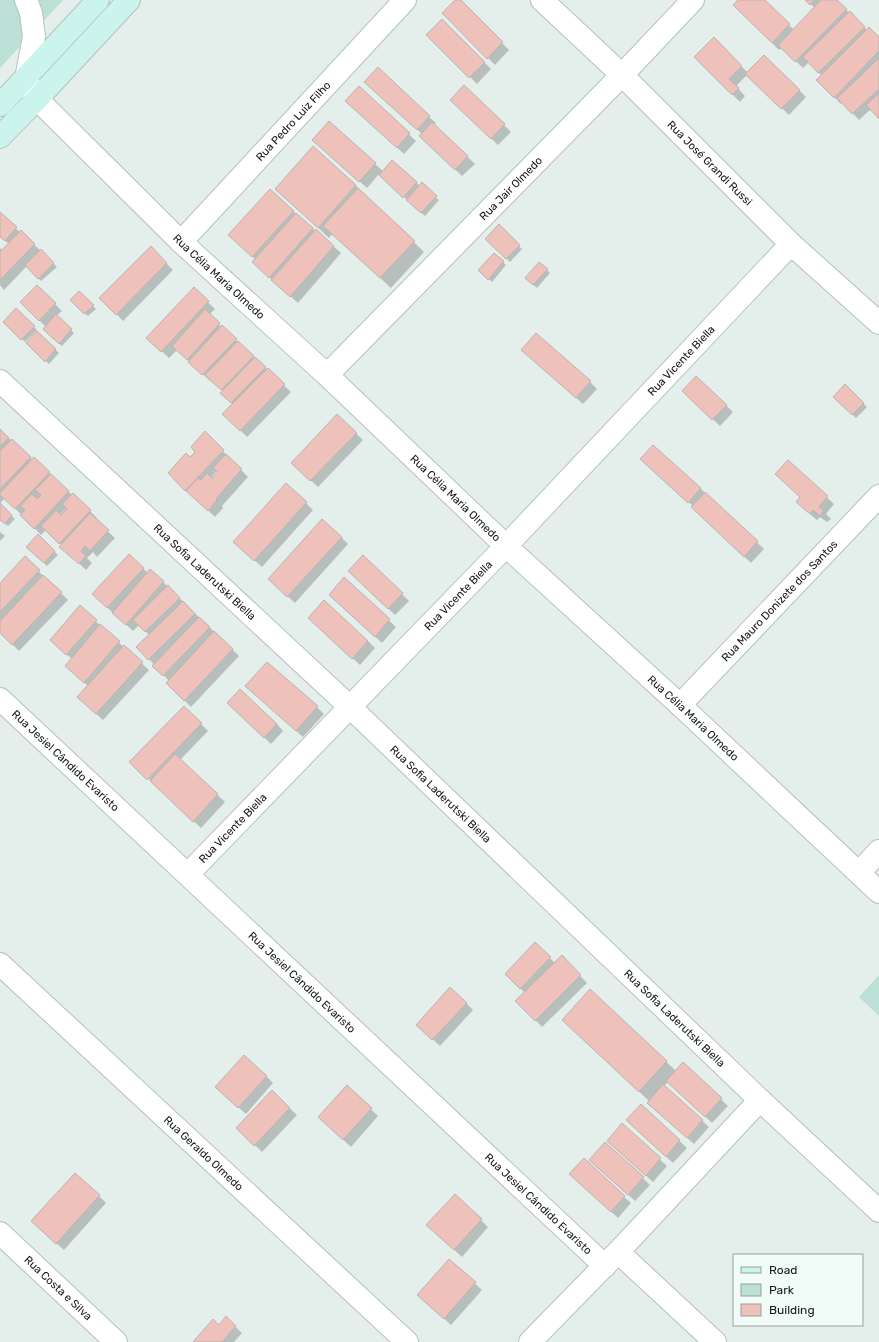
<svg xmlns="http://www.w3.org/2000/svg" width="879" height="1342" viewBox="0 0 879 1342" font-family="Rubik,sans-serif">
<style>
.green{fill:#bce0d6}
.shadow{fill:#0003;fill-rule:evenodd}
.building{fill:#eec2ba;stroke:#bcb2af}
.lines{fill:none;stroke-linecap:round;stroke-linejoin:round}
.street-casing{stroke:#b6c1be;stroke-width:24}
.secondary-casing{stroke:#b6c1be;stroke-width:24}
.street{stroke:#fff;stroke-width:22}
.secondary{stroke:#cbf4ec;stroke-width:22}
.labels{text-anchor:middle;dominant-baseline:central;stroke-width:3;stroke-linejoin:round;paint-order:stroke}
.street-label{font-size:11px;fill:#131716;stroke:#f1fcf9}
</style>
<rect width="100%" height="100%" fill="#e4efec"/>
<path class="green" d="M0,0H63L0,68Z
M879,975V1016L859,997Z"/>
<path class="shadow" d="M457,0H460L509,50L495,65L443,13Z
M739,0H764L794,30L815,8L806,0H836L867,30L879,39V118L871,109L859,120L842,102L841,104L818,80L822,76L809,62L803,68L782,48L779,50L734,5Z
M442,21L491,69L477,84L428,35Z
M714,39L748,73L764,56L806,97L789,115L747,75L736,86L745,96L740,102L695,57Z
M359,87L416,141L404,154L354,107Z
M465,87L511,132L498,145L452,100Z
M373,89L429,117L436,123L434,125L475,164L462,176L427,143L422,134Z
M321,147L375,164L383,171L392,161L420,186L439,200L425,216L379,174L367,188Z
M355,185L424,252L391,288L332,234L329,238L287,199Z
M270,191L341,253L298,303L260,269L256,260L236,241Z
M0,214L41,251L57,267L41,281L27,266L4,290L0,285V248L3,251L9,244L0,237Z
M499,226L522,249L510,262L486,239Z
M151,248L173,270L123,321L101,298Z
M494,254L506,265L492,282L482,273Z
M539,263L550,273L537,288L526,278Z
M37,286L62,311L56,316L74,333L62,346L47,333L46,327L21,302Z
M194,289L215,309L209,315L291,392L247,437L224,414L233,404L222,392L223,391L211,380L210,381L177,350L169,358L148,338Z
M79,292L96,309L88,316L71,300Z
M16,310L37,330L25,342L4,322Z
M37,332L59,353L49,364L27,343Z
M529,356L590,382L597,389L583,404Z
M696,377L733,412L720,426L690,398Z
M845,385L867,407L856,418L834,397Z
M337,416L363,440L318,487L292,463Z
M0,430L33,460L34,458L72,495L73,494L97,518L95,520L115,538L97,557L93,552L87,558L92,563L86,570L68,553L62,545L46,530L41,535L5,498L0,503ZM67,508L68,509L62,517L60,515Z
M205,433L248,477L222,506L223,508L215,517L169,473L190,459L197,452ZM217,471L219,472L212,479L211,478Z
M653,446L701,489L764,549L751,563L699,514L693,506L649,466Z
M788,461L834,504L826,514L831,519L827,522L820,517L817,520L804,509Z
M306,503L313,510L262,567L242,549Z
M0,505L15,519L8,526L0,519Z
M0,532L5,536L0,541Z
M38,536L58,555L47,566L27,547Z
M341,537L348,544L295,603L276,586Z
M129,556L148,573L150,570L163,582L239,656L191,707L167,683L169,681L138,647L150,636L139,625L133,631L100,601Z
M363,556L409,601L395,615L349,571Z
M25,558L68,600L19,651L0,632V584Z
M344,579L396,627L382,643L337,602Z
M80,607L149,670L103,720L85,704L88,686L66,666L72,659L58,647Z
M316,625L368,641L375,648L360,665Z
M254,693L317,707L324,714L303,737Z
M184,707L208,731L180,760L225,802L201,828L131,762Z
M235,710L277,724L283,731L271,744Z
M535,944L555,963L562,957L587,983L542,1027L517,1001L525,993L506,974Z
M590,990L676,1071L721,1099L728,1106L712,1123L668,1082L664,1086L709,1127L694,1144L655,1109L649,1101L573,1030Z
M466,1003L473,1010L440,1046L424,1031Z
M266,1076L273,1083L246,1114L223,1094Z
M347,1086L378,1116L351,1147L326,1124Z
M272,1092L297,1115L262,1152L237,1128Z
M641,1105L687,1148L673,1163L634,1127Z
M622,1125L667,1166L653,1182L615,1148Z
M605,1143L650,1185L635,1201L597,1166Z
M578,1180L624,1197L631,1203L618,1218Z
M455,1195L488,1227L462,1257L435,1232Z
M99,1196L106,1203L64,1250L39,1228Z
M449,1260L482,1290L451,1325L426,1302Z
M226,1318L242,1333L234,1342H194L219,1326Z"/>
<path class="building" d="M455,0H461L503,42L487,59L442,13Z
M738,0H765L790,24L772,43L733,5Z
M805,0H815L810,5Z
M821,0H837L847,9L795,62L778,45Z
M850,11L865,27L818,73L803,57Z
M442,19L485,62L469,78L426,35Z
M869,27L879,37V51L834,98L816,80Z
M714,37L742,66L729,79L739,88L732,95L694,57Z
M764,55L800,90L781,109L745,74Z
M879,58V89L852,114L837,98Z
M378,67L430,116L417,130L364,82Z
M464,85L505,124L491,139L450,100Z
M359,86L410,133L397,148L345,101Z
M879,93V119L866,105Z
M329,121L376,163L359,182L312,140Z
M432,122L468,156L455,170L419,136Z
M313,146L356,185L318,228L275,189Z
M392,160L417,182L403,198L379,175Z
M422,182L437,196L421,213L406,200Z
M358,188L415,241L380,278L323,226Z
M270,189L294,211L252,257L228,235Z
M0,212L17,227L5,241L0,237Z
M296,213L313,228L269,278L252,262Z
M499,224L520,245L506,259L485,239Z
M316,229L334,246L290,297L271,280Z
M21,230L35,244L0,280V252Z
M151,246L167,263L116,315L99,298Z
M41,249L54,263L38,279L25,265Z
M494,253L504,261L488,280L478,270Z
M539,262L548,269L533,285L525,278Z
M37,285L56,303L39,321L20,302Z
M194,287L209,301L161,352L146,338Z
M79,291L94,305L84,314L70,300Z
M16,308L35,326L21,340L3,322Z
M205,309L220,323L187,360L172,346Z
M56,314L72,329L59,344L43,329Z
M222,325L237,339L202,375L188,362Z
M37,331L56,349L45,362L26,343Z
M536,333L591,381L576,398L521,350Z
M238,341L254,356L221,390L205,375Z
M255,357L266,367L231,403L220,393Z
M268,368L285,384L240,431L222,414Z
M696,376L727,405L712,420L682,391Z
M845,384L864,403L852,415L833,397Z
M337,414L357,433L310,481L291,463Z
M0,429L9,438L0,446Z
M205,431L224,450L185,491L168,473L186,453L190,457L195,452L191,447Z
M12,439L31,457L0,489V451Z
M653,445L701,488L688,503L640,459Z
M226,454L242,469L216,499L217,500L208,511L186,491L198,478L201,480L207,473L212,478L218,472L213,468Z
M34,457L50,472L15,509L0,495V493Z
M788,460L828,496L819,507L824,511L820,516L813,510L810,514L796,502L800,497L775,474Z
M51,474L69,491L34,529L20,515L25,510L20,506L32,494L37,499L41,495L35,490Z
M286,483L307,502L254,561L233,542Z
M705,492L758,541L744,557L691,507Z
M73,493L91,510L59,544L41,526L56,510L61,515L67,509L62,504Z
M0,503L12,515L5,524L0,520Z
M90,513L109,530L90,551L85,546L81,551L86,556L79,564L59,547Z
M322,519L342,537L287,597L268,579Z
M38,534L55,551L44,563L26,547Z
M129,554L144,568L107,608L92,594Z
M363,555L403,593L388,609L348,571Z
M25,556L40,570L0,612V583Z
M150,569L164,581L126,625L112,613Z
M43,575L62,592L12,645L0,633V621Z
M344,577L390,619L375,637L329,595Z
M168,585L180,598L145,632L133,620Z
M324,600L368,641L352,659L308,618Z
M183,601L195,614L148,660L136,647Z
M80,605L97,620L66,655L50,640Z
M199,617L210,627L163,676L152,666Z
M100,624L120,641L84,683L65,666Z
M214,631L233,649L184,701L166,683Z
M124,645L143,662L96,714L77,697Z
M267,662L318,706L296,731L245,686Z
M240,689L277,724L264,738L227,703Z
M184,706L202,723L147,780L129,762Z
M175,754L218,794L193,822L150,781Z
M535,942L551,957L520,989L505,974Z
M562,955L581,975L535,1021L515,1001Z
M450,987L467,1003L432,1040L416,1025Z
M590,989L667,1061L639,1092L562,1020Z
M244,1055L267,1076L238,1108L215,1087Z
M683,1062L722,1098L705,1117L666,1081Z
M663,1084L703,1120L687,1138L647,1103Z
M347,1085L372,1108L343,1140L318,1117Z
M272,1090L290,1108L254,1146L236,1128Z
M641,1104L680,1140L666,1157L626,1120Z
M622,1123L661,1158L646,1176L607,1141Z
M605,1142L644,1177L628,1195L589,1160Z
M584,1158L625,1196L611,1212L569,1174Z
M75,1173L100,1195L56,1244L31,1221Z
M455,1194L482,1219L454,1250L426,1225Z
M449,1259L476,1282L444,1319L417,1295Z
M226,1316L236,1326L222,1342H193L213,1319L219,1325Z"/>
<g class="lines">
<defs>
<g id="street">
<path id="s1" d="M26,0L31,13L34,36L26,79L37,99L181,242L327,375L506,546L680,705L879,892"/>
<path id="s2" d="M542,0L622,75L791,244L879,323"/>
<path id="s3" d="M181,242L405,0"/>
<path id="s4" d="M327,375L622,75L693,0"/>
<path id="s5" d="M0,381L350,707L760,1100L879,1211"/>
<path id="s6" d="M0,699L605,1266"/>
<path id="s7" d="M680,705L879,496"/>
<path d="M859,873L879,851"/>
<path id="s8" d="M188,874L506,546L791,244"/>
<path id="s9" d="M0,964L407,1342"/>
<path id="s10" d="M0,1233L116,1342"/>
<path d="M618,1252L715,1342"/>
<path d="M530,1342L618,1252L760,1100"/>
</g>
<path id="secondary" d="M0,105L98,0
M0,137L37,99L129,0"/>
</defs>
<use href="#street" class="street-casing"/>
<use href="#secondary" class="secondary-casing"/>
<use href="#street" class="street"/>
<use href="#secondary" class="secondary"/>
</g>
<g class="labels">
<g class="street-label">
<text stroke="none"><textPath href="#s3" startOffset="165">Rua Pedro Luiz Filho</textPath></text>
<text stroke="none"><textPath href="#s2" startOffset="234">Rua José Grandi Russi</textPath></text>
<text stroke="none"><textPath href="#s4" startOffset="262">Rua Jair Olmedo</textPath></text>
<text stroke="none"><textPath href="#s1" startOffset="358">Rua Célia Maria Olmedo</textPath></text>
<text stroke="none"><textPath href="#s8" startOffset="712">Rua Vicente Biella</textPath></text>
<text stroke="none"><textPath href="#s1" startOffset="682">Rua Célia Maria Olmedo</textPath></text>
<text stroke="none"><textPath href="#s5" startOffset="280">Rua Sofia Laderutski Biella</textPath></text>
<text stroke="none"><textPath href="#s8" startOffset="388">Rua Vicente Biella</textPath></text>
<text stroke="none"><textPath href="#s7" startOffset="144">Rua Mauro Donizete dos Santos</textPath></text>
<text stroke="none"><textPath href="#s1" startOffset="1006">Rua Célia Maria Olmedo</textPath></text>
<text stroke="none"><textPath href="#s6" startOffset="90">Rua Jesiel Cândido Evaristo</textPath></text>
<text stroke="none"><textPath href="#s5" startOffset="604">Rua Sofia Laderutski Biella</textPath></text>
<text stroke="none"><textPath href="#s8" startOffset="64">Rua Vicente Biella</textPath></text>
<text stroke="none"><textPath href="#s6" startOffset="414">Rua Jesiel Cândido Evaristo</textPath></text>
<text stroke="none"><textPath href="#s5" startOffset="928">Rua Sofia Laderutski Biella</textPath></text>
<text stroke="none"><textPath href="#s9" startOffset="278">Rua Geraldo Olmedo</textPath></text>
<text stroke="none"><textPath href="#s6" startOffset="738">Rua Jesiel Cândido Evaristo</textPath></text>
<text stroke="none"><textPath href="#s10" startOffset="80">Rua Costa e Silva</textPath></text>
</g>
</g>
<rect x="733" y="1254" width="130" height="72" fill="#f1fcf9" stroke="#98a09e"/>
<rect x="741" y="1267" width="20" height="6" fill="#cbf4ec" stroke="#98a09e"/>
<text x="769" y="1274" font-size="12" fill="#131716">Road</text>
<rect x="741" y="1284" width="20" height="12" fill="#bce0d6" stroke="#98a09e"/>
<text x="769" y="1294" font-size="12" fill="#131716">Park</text>
<rect x="741" y="1304" width="20" height="12" fill="#eec2ba" stroke="#98a09e"/>
<text x="769" y="1314" font-size="12" fill="#131716">Building</text>
</svg>
